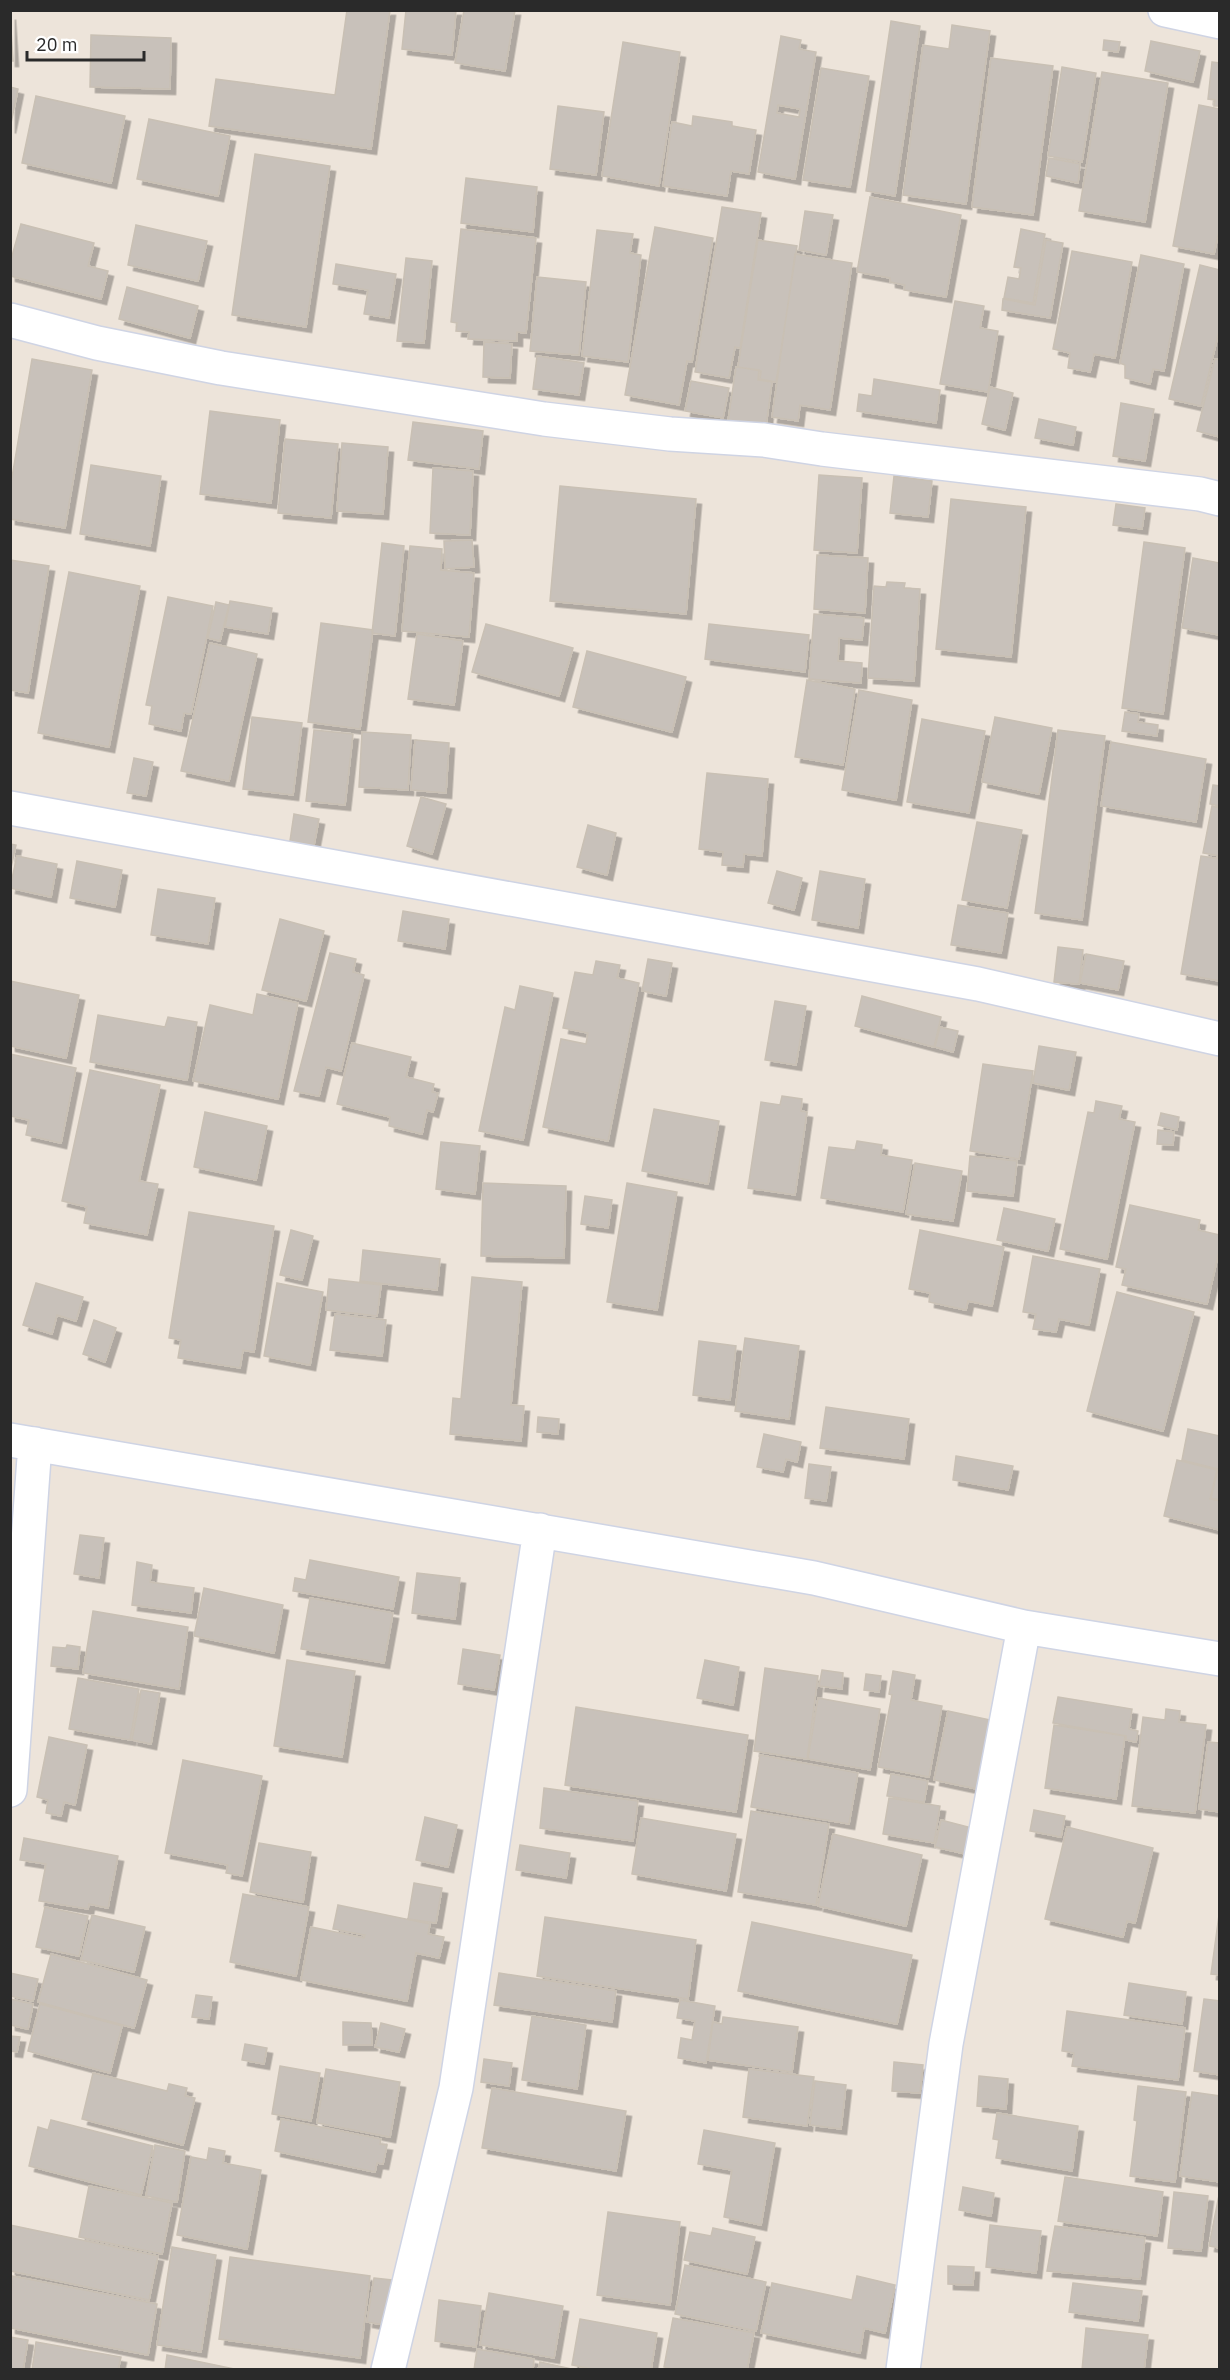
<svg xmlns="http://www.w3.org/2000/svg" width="1230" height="2380" viewBox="0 0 1230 2380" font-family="'IBM Plex Sans',sans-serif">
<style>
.building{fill:#c8c1ba;stroke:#c9c0b4;stroke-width:1.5;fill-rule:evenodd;filter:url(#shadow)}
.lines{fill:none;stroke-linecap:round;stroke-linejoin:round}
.street-casing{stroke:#cfd4e4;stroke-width:36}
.street{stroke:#fff;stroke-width:33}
</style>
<defs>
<filter id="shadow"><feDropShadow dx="5.5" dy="5.5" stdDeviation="0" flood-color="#0004"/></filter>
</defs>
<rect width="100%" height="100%" fill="#ede4da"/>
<path class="building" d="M347,10H390L371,149L209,126L216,79L335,95Z
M406,10H456L452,55L402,49Z
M464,10H515L505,71L455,63Z
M10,14L13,61H10Z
M891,21L920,26L895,196L866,191Z
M952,25L990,31L966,204L903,195L923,45L949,49Z
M91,35L171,38L170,89L90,87Z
M781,36L801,40L799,49L816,52L795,179L758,172ZM778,105L800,109L799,117L777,113Z
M1104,40L1120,42L1118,52L1103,50Z
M1151,41L1200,51L1193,82L1145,71Z
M623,42L680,52L659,186L602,176Z
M991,58L1053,66L1033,215L972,207Z
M1212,62L1220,63V106H1214L1215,100L1208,99Z
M1062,67L1096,73L1082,162L1048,156Z
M821,68L869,76L850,187L803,180Z
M1102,72L1168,83L1145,222L1079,211Z
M10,87L18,89L10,128Z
M36,96L125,116L111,183L22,163Z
M1199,105L1220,109V226L1214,254L1173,246Z
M558,106L604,112L596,175L550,169Z
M693,116L732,122V126L756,130L749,174L731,171L727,196L663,186L672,122L692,126Z
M149,119L230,136L218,196L137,179Z
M255,154L330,166L306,327L232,315Z
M1049,158L1080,164L1078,183L1046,176Z
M466,178L537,187L533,232L461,223Z
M870,197L961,215L946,297L904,290L905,285L890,282V278L857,272Z
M722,207L761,213L740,348L735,347L729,378L695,372Z
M805,211L833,215L826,255L799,250Z
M21,224L94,243L88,266L108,271L101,299L10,276V263Z
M136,225L207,241L198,281L128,265Z
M655,227L713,238L692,362L687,361L679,405L625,395Z
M461,229L536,238L526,333L517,332V341L468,339L469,332L456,331L457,323L451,322Z
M1021,229L1045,234L1033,303L1004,298L1008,277L1019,279L1021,268L1014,267Z
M597,230L633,234L630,253L641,255L628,362L582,356Z
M758,240L797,246L776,382L760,379L761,371L738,367Z
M1046,240L1063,243L1050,318L1002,310L1003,299L1035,305Z
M1072,251L1132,262L1115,358L1094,354L1090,372L1068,368L1070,353L1053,349Z
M795,254L852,263L830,410L800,405L798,421L772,417Z
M1141,255L1184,264L1164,371L1153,369L1150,384L1125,378V365L1120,363Z
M406,258L432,261L424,343L397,341Z
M336,264L396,274L389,318L364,314L368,290L333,284Z
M1200,265L1220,270V327L1201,406L1169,399Z
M537,277L586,282L579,355L530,351Z
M127,287L198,306L190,338L119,319Z
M955,301L984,306L980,328L998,331L988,392L940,384Z
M484,342L512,344L510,378L483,377Z
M537,356L584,363L579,395L533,389Z
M32,359L92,370L65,528L10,519V489Z
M1215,359L1220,360V437L1197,431Z
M736,367L759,370L758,380L772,382L766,426L728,421Z
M874,379L940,390L936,423L857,411L859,394L872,396Z
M691,381L729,388L723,418L685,411Z
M990,387L1013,393L1005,430L982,424Z
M1121,403L1154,409L1145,461L1113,456Z
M210,411L280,420L271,503L200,494Z
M1039,419L1076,427L1073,445L1035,438Z
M413,422L483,431L479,469L408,460Z
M285,439L338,444L331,518L278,513Z
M342,443L388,447L383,514L337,511Z
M91,465L161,476L150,546L80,534Z
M433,468L473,471L470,535L430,533Z
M819,475L862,478L857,553L814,550Z
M894,476L932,481L928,517L890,513Z
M560,486L696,499L686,614L550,601Z
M951,499L1026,507L1011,657L936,649Z
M1116,504L1145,508L1142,529L1113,525Z
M472,540L474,567L445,569L444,541Z
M1144,542L1185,548L1163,714L1122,708Z
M382,543L404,546L395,636L372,633Z
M410,546L442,549L441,570L474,573L469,637L402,631Z
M817,555L868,558L865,613L814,609Z
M1193,558L1220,563V635L1182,628Z
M10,560L49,566L28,693L10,690Z
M69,572L140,586L109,747L38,733Z
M887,582L905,583L904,588L920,589L914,681L868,678L874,586L886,587Z
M168,597L213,606L191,714L184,713L181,731L149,724L152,706L146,705Z
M230,601L272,608L268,634L225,627Z
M216,602L229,605L220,641L208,638Z
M814,614L864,618L862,640L839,638L838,661L862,663L861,683L809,679Z
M321,623L373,630L360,729L308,722Z
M486,624L573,648L559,696L472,672Z
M709,624L809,635L805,672L705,659Z
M417,634L463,641L454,705L408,699Z
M210,643L257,654L229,781L181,771Z
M587,651L686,677L672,732L573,707Z
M807,680L855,689L843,765L795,757Z
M859,690L912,700L896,800L842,790Z
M1125,712L1139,714L1138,722L1158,725L1157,736L1122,731Z
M252,717L302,723L293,795L243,789Z
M995,717L1052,728L1039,794L982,782Z
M922,719L985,731L969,813L907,802Z
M314,730L353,734L345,805L306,801Z
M1058,730L1105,736L1082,920L1035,913Z
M362,732L411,735L408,790L359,787Z
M415,740L449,743L446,793L411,790Z
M1111,742L1206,759L1196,822L1101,806Z
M134,758L153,762L146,796L127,793Z
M707,773L768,779L762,856L744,854L743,867L722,865L723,852L699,849Z
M1213,785L1220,786V806L1210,804Z
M421,797L446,804L432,854L407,846Z
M1212,806L1220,808V856L1203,853Z
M294,814L319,819L314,845L290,841Z
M977,822L1022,830L1007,908L962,900Z
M588,825L616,833L607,875L577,867Z
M10,844L16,845L10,872Z
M17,856L57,864L51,897L10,888Z
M1201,856L1220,859V981L1181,974Z
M77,861L122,870L115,907L70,898Z
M777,871L802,878L794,910L768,903Z
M820,871L865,879L858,928L812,920Z
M158,889L215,898L208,944L151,935Z
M958,905L1008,913L1001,953L951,945Z
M403,911L449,919L445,949L398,941Z
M280,919L324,931L306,1001L262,990Z
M1058,947L1083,950L1079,984L1054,982Z
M330,953L356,959L353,972L364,975L341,1071L326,1067L319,1096L294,1091Z
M1086,954L1124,961L1118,990L1080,983Z
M648,959L672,963L666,996L642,991Z
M596,961L620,965L617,978L639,983L608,1141L543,1127L561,1039L586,1044L588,1033L563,1028L575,972L593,975Z
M10,981L79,995L66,1058L10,1046Z
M520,986L553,993L523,1140L479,1131L505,1007L515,1010Z
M257,994L298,1003L278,1099L193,1081L210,1005L253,1015Z
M862,996L941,1017L934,1047L855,1026Z
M775,1001L806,1006L796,1065L765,1060Z
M98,1015L165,1027L168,1017L197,1022L187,1080L90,1062Z
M940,1027L958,1031L953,1052L935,1047Z
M352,1043L411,1057L406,1077L434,1084L432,1092L438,1093L433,1112L427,1110L422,1134L389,1126L390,1117L337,1104Z
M1039,1046L1076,1052L1069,1090L1033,1083Z
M10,1054L76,1068L61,1143L26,1135L29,1120L10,1116Z
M983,1064L1033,1071L1019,1159L970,1151Z
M90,1070L160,1085L139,1181L158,1184L147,1235L84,1223L87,1207L62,1201Z
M782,1096L802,1099L801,1111L807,1112L795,1195L748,1188L761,1102L780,1105Z
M1096,1101L1122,1106L1119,1119L1135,1122L1107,1259L1060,1249L1088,1112L1094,1113Z
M654,1109L719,1121L708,1184L642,1171Z
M205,1112L267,1126L256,1180L194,1167Z
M1161,1113L1179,1117L1177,1130L1158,1125Z
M1158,1130L1174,1132L1173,1145L1157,1144Z
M857,1141L882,1145L881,1155L912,1160L903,1212L821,1198L829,1147L855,1150Z
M441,1142L480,1146L475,1194L436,1189Z
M970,1156L1017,1161L1013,1196L967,1191Z
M915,1163L962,1171L953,1221L906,1214Z
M483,1183L566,1186L564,1258L481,1256Z
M627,1183L677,1192L657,1310L607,1302Z
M585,1196L612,1200L608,1228L581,1224Z
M1130,1205L1200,1220L1198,1230L1220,1235V1247L1207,1304L1122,1285L1126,1269L1116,1267Z
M1004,1208L1055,1219L1048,1251L997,1240Z
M189,1212L274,1226L254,1352L243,1350L240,1368L178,1358L181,1340L169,1338Z
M291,1230L313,1236L302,1280L280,1275Z
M920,1230L1004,1247L992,1306L968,1301L966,1310L929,1302L930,1293L909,1289Z
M363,1250L440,1259L437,1290L360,1281Z
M1033,1256L1100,1269L1089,1325L1059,1319L1056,1332L1033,1329L1036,1314L1023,1312Z
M472,1277L522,1282L511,1405L524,1406L521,1441L450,1434L453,1398L461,1399Z
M329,1279L381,1285L377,1316L326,1310Z
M36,1283L83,1297L76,1321L57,1315L52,1334L23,1325Z
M277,1283L323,1292L310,1365L264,1356Z
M1117,1292L1194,1312L1163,1431L1087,1411Z
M335,1314L386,1320L382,1356L330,1350Z
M94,1320L116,1328L105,1362L83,1354Z
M745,1338L799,1346L789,1419L735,1411Z
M699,1341L736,1346L730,1400L693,1395Z
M826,1407L909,1419L904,1459L820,1448Z
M538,1417L559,1419L558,1434L537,1432Z
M1188,1429L1220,1436V1500L1211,1498L1218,1469L1182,1460Z
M764,1434L801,1442L797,1462L786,1459L783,1472L757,1467Z
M956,1456L1013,1466L1008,1490L953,1480Z
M1177,1460L1217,1470L1210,1499L1220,1501V1530L1164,1516Z
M809,1464L831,1467L826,1501L805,1498Z
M80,1535L104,1538L99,1578L74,1574Z
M310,1560L399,1577L393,1609L293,1591L295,1578L306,1580Z
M137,1562L152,1565L150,1582L194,1588L191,1613L132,1605Z
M417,1573L460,1578L455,1619L412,1613Z
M204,1588L283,1605L274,1653L194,1636Z
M310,1598L393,1613L384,1663L301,1649Z
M93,1611L188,1627L179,1689L83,1673Z
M67,1645L80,1647L78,1669L51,1666L53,1647L66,1648Z
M463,1649L500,1655L494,1690L458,1684Z
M287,1660L355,1671L342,1757L274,1746Z
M705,1660L739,1667L733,1705L697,1698Z
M765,1668L818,1676L807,1759L754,1751Z
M822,1670L843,1673L842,1689L819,1686Z
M893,1671L915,1675L911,1700L942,1706L929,1777L878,1767L892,1695L889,1694Z
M866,1674L881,1676L879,1692L864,1690Z
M78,1678L139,1689L130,1740L69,1729Z
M141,1690L160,1693L151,1744L132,1740Z
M1058,1697L1132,1709L1129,1729L1138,1731L1136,1742L1126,1740V1736L1053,1723Z
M818,1698L880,1709L870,1770L808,1759Z
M576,1707L748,1735L736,1812L565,1785Z
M1166,1709L1180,1711L1179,1722L1206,1725L1195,1813L1132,1806L1143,1717L1165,1720Z
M948,1711L995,1721L982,1790L934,1780Z
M1054,1725L1125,1736L1116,1799L1045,1788Z
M49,1737L87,1745L75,1805L64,1802L61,1816L46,1813L48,1800L37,1797Z
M1208,1742L1220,1743V1812L1199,1809Z
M760,1755L858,1773L849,1824L751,1807Z
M183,1760L262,1776L242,1876L226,1873L228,1865L165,1853Z
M891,1774L928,1781L924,1802L887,1796Z
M544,1788L638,1801L633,1841L540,1828Z
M889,1798L940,1806L934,1843L883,1834Z
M1034,1810L1065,1816L1061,1837L1030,1831Z
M751,1811L829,1824L816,1905L738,1892Z
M425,1817L457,1825L448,1867L416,1860Z
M641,1818L736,1834L726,1891L632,1874Z
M941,1820L972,1828L966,1854L935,1847Z
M1067,1827L1153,1848L1135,1923L1127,1921L1123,1937L1045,1919Z
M833,1834L922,1855L906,1926L818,1906Z
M24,1838L118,1856L108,1908L89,1904L88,1909L39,1901L46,1864L20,1860Z
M259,1843L311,1852L303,1902L250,1892Z
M520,1845L570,1853L566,1878L516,1870Z
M414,1883L442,1888L436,1923L408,1919Z
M243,1894L309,1907L296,1976L230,1962Z
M338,1905L430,1924L428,1934L444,1937L439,1958L416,1953L407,2001L301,1980L311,1927L364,1938L365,1935L333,1929Z
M45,1907L88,1916L79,1956L36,1947Z
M92,1915L145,1927L134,1972L81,1960Z
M1219,1915H1220V1975L1211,1974Z
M545,1917L696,1940L688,1999L537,1976Z
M752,1922L912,1955L897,2024L738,1991Z
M51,1954L147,1980L134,2028L38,2002Z
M10,1973L38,1979L33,2001L10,1996Z
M499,1973L616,1991L612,2022L494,2005Z
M1129,1983L1186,1992L1182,2024L1124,2015Z
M196,1995L212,1997L209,2019L192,2017Z
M10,1999L33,2004L28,2029L10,2025Z
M1204,1999L1220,2001V2075L1194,2071Z
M680,2000L715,2006L706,2063L678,2058L681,2038L692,2040L695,2021L677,2018Z
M40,2004L122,2026L110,2073L28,2051Z
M1067,2011L1185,2028L1178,2080L1072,2066L1074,2053L1062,2051Z
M532,2016L586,2025L577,2089L522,2080Z
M723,2017L798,2027L792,2072L708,2060L713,2022L722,2024Z
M343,2022L371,2023L372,2045H343Z
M381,2023L405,2029L399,2052L375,2047Z
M10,2036L20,2037L17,2052L10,2051Z
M245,2044L267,2048L264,2064L242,2060Z
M484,2059L512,2063L509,2086L481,2082Z
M894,2062L923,2065L920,2093L892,2091Z
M280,2066L320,2073L311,2121L272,2114Z
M326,2069L400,2082L390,2137L317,2123Z
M749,2069L814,2077L807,2126L743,2117Z
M93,2073L167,2091L169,2084L187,2088L185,2096L195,2098L183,2145L82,2119Z
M979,2076L1008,2079L1006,2109L977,2106Z
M815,2081L846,2085L841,2129L810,2125Z
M1138,2086L1186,2092L1175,2182L1130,2176L1137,2121L1134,2120Z
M492,2088L626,2111L616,2171L482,2148Z
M1192,2092L1220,2096V2182L1180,2176Z
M997,2113L1078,2126L1072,2171L996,2158L999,2140L993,2139Z
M281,2119L381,2139L380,2144L387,2145L383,2164L377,2163L375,2172L275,2151Z
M51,2120L153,2146L141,2195L29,2166L38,2127L48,2130Z
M704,2130L775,2143L761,2225L724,2217L732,2170L698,2164Z
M155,2145L185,2151L177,2202L146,2196Z
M209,2148L225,2151L223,2163L261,2170L247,2249L177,2235L191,2157L207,2160Z
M1065,2177L1163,2192L1157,2236L1058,2221Z
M89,2186L172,2203L162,2254L79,2237Z
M963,2187L994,2193L991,2216L959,2210Z
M1174,2192L1208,2196L1201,2251L1168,2248Z
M1219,2195H1220V2248L1209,2246Z
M608,2212L680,2222L670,2305L597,2295Z
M10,2225L158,2256L149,2300L10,2271Z
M990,2225L1041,2231L1036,2273L986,2267Z
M1055,2226L1145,2238L1140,2279L1047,2271Z
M713,2228L755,2237L747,2274L684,2260L690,2232L711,2236Z
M172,2247L216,2255L201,2352L157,2345Z
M230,2257L370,2276L360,2358L219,2339Z
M685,2265L766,2282L756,2331L675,2314Z
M948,2266L974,2267L973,2285L948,2284Z
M12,2276L157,2304L148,2355L10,2328Z
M857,2276L895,2285L885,2333L864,2328L860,2353L761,2333L772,2283L852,2300Z
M374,2278L392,2280L390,2294L395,2327L367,2322Z
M1073,2283L1142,2291L1138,2321L1069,2312Z
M489,2293L563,2306L554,2358L480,2345Z
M439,2300L481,2306L476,2347L435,2341Z
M673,2318L754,2333L747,2370H677L664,2367Z
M580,2319L657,2333L651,2370H597L572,2365Z
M1086,2328L1148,2335L1144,2370H1082Z
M10,2337L28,2340L23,2370H10Z
M36,2342L121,2357L118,2370H32Z
M477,2349L534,2359L533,2370H474Z
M167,2355L239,2370H165Z
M540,2362L576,2370H538Z"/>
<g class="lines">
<defs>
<path id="street" d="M1165,10L1220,22
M10,320L97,343L221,368L544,419L670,434L764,440L822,449L1200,494L1220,499
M10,808L978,984L1220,1039
M10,1440L814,1578L1024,1627L1220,1659
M10,1790L35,1444
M388,2370L456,2088L540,1530
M903,2370L946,2044L1024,1627"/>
</defs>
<use href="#street" class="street-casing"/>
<use href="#street" class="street"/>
</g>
<rect width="1230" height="2380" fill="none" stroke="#2a2a2a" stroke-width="24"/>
<path d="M27 51v9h117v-9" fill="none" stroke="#2a2a2a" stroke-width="3"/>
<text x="36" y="51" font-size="18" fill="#2a2a2a" stroke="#ffffff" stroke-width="4.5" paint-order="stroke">20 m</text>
</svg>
